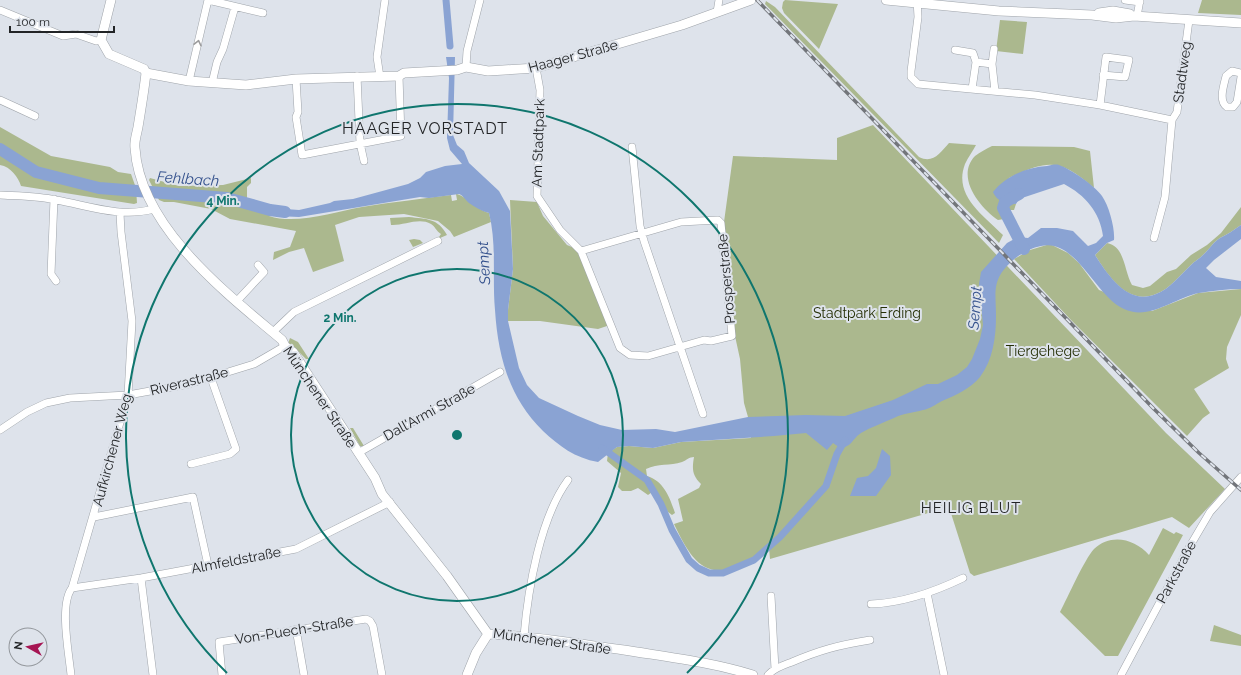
<svg xmlns="http://www.w3.org/2000/svg" width="1241" height="675" viewBox="0 0 1241 675" font-family="Raleway,sans-serif">
<style>
.green{fill:#abb88e}
.water{fill:#8aa3d3}
.lines{fill:none;stroke-linecap:round;stroke-linejoin:round}
.canal{stroke:#8aa3d3;stroke-width:7}
.river{stroke:#8aa3d3;stroke-width:12}
.minor-casing{stroke:#9fa4aa;stroke-width:8}
.tertiary-casing{stroke:#9fa4aa;stroke-width:10}
.minor{stroke:#fff;stroke-width:7}
.tertiary{stroke:#fff;stroke-width:9}
.rail-casing{stroke:#73767b;stroke-width:3.5}
.rail{stroke:#dee3eb;stroke-width:2;stroke-dasharray:6;stroke-linecap:butt}
.oneway{stroke:#9c9c9d}
.ring{fill:none;stroke:#0f766e;stroke-width:2}
.labels{text-anchor:middle;dominant-baseline:central;stroke-width:4;stroke-linejoin:round;paint-order:stroke}
.street-label{font-size:14px;fill:#222426;stroke:#dee3eb}
.park-label{font-size:14px;fill:#252f05;stroke:#dee3eb}
.water-label{font-size:15px;font-style:italic;fill:#33508c;stroke:#dee3eb}
.neighbourhood-label{font-size:15px;letter-spacing:1px;fill:#222426;stroke:#dee3eb}
.quarter-label{font-size:16px;letter-spacing:1px;fill:#222426;stroke:#dee3eb}
.centre{fill:#0f766e;stroke:#dee3eb;stroke-width:2}
.ring-label{font-size:12px;text-anchor:middle;font-weight:bold;fill:#0f766e;stroke:#dee3eb;stroke-width:4;stroke-linejoin:round;paint-order:stroke}
</style>
<rect width="100%" height="100%" fill="#dee3eb"/>
<path class="green" d="M785,0L838,4L819,49L784,13L782,8L783,2Z
M1202,0H1241V15L1198,13Z
M766,1L775,7L919,157C933,164 940,153 949,143L976,145C973,151 968,157 965,164C953,195 983,215 1003,235L999,243L765,4Z
M1000,20L1027,22L1023,54L996,51Z
M873,125L1166,433L1225,489L1189,528L1172,517L974,576L970,573L949,507L770,559L769,548C763,555 752,559 743,564C704,583 690,557 674,524L683,521L678,499L699,488L701,484C692,475 692,469 694,457C689,457 687,460 682,462C670,466 658,463 646,469L647,476C664,481 670,498 675,513L672,515L668,512L655,490L648,495L638,488L631,491H622L618,487L621,473L607,461L608,453L617,447L629,446L653,448L681,442L751,438L748,417L744,403L740,359L735,336L724,222L733,156L837,160V138Z
M0,127L51,156L110,167L118,172L131,174L136,188L137,203L134,204L21,186C18,177 11,167 0,165Z
M992,146L1074,147L1090,151L1094,188C1060,159 1049,159 1009,178L1005,202L1016,204L1014,210H1000L1005,217L1004,219L998,220C980,208 955,177 975,156C980,152 986,149 992,146Z
M150,178L179,186L223,185L251,178V183L247,187V202L270,207L269,216C296,225 334,212 362,207C392,202 421,199 451,195L452,201L457,200L456,194C465,195 477,210 489,213L491,222L454,237L450,231L438,221L404,214L359,217L335,225L344,261L313,272L304,248L289,252L273,260L274,252L290,247L296,231L230,219L211,209L174,202H164L159,200L149,180Z
M510,200L537,202L543,216L567,245L579,250L610,325L598,329L540,321H508V310L513,269Z
M1241,207V225C1234,230 1228,234 1220,238C1213,242 1209,250 1203,255C1199,259 1195,261 1191,265C1181,274 1170,289 1156,294C1127,306 1108,275 1095,255L1107,243C1125,246 1124,271 1132,285L1143,288L1150,286L1167,272L1176,269L1191,255L1207,245L1221,233Z
M409,217C426,219 438,218 447,235L440,238L439,237L441,234C436,231 435,226 431,224C419,217 403,226 391,225L390,218Z
M414,239L420,240L423,243L413,247L409,240Z
M1050,244L1068,253L1079,263L1099,290L1152,311L1198,293L1241,289V315L1227,347L1226,359L1229,368L1194,389L1210,413L1203,418L1187,436L1070,319L1014,259L1030,250Z
M290,338L298,342L309,359H306L296,349L288,344Z
M350,428H353L364,446H360Z
M1163,528L1174,534L1176,532L1183,535L1118,656H1105L1060,612C1068,597 1084,560 1094,549C1111,533 1135,539 1149,555Z
M1214,625L1241,635V646L1210,641Z"/>
<path class="water" d="M446,57H455L453,135L457,145L464,151L469,163L499,191L510,211L513,269L508,310V321L519,368L527,385L539,398L578,416L600,425L622,430L656,429L675,432L748,417L806,415L845,416L893,400L927,384H938L957,375L967,367L972,359L980,339L983,325L979,284L981,272L1007,243L1018,237L1028,238L1041,228H1057L1073,231L1088,246L1096,243L1103,236C1100,212 1085,195 1064,184L1019,199L1016,204C1005,202 998,203 993,192C1006,176 1027,167 1047,166C1051,165 1056,164 1059,165C1071,169 1095,186 1102,196C1109,206 1115,228 1114,240L1107,243L1095,255C1108,275 1128,306 1156,294C1170,289 1181,274 1191,265C1195,261 1199,259 1203,255C1209,250 1213,242 1220,238C1228,234 1234,230 1241,225V239L1214,260L1206,268L1216,277L1241,281V289C1227,289 1212,291 1199,293C1174,298 1149,321 1124,309C1095,296 1076,238 1041,246C1030,248 1020,254 1012,261C991,280 996,292 996,316C996,337 993,360 980,377C970,389 956,395 942,401C936,404 930,409 923,410C913,413 904,413 894,418C883,423 871,427 861,433C852,439 852,447 840,448L833,443L827,450L806,433L774,436L681,442L653,448L629,446L617,447L598,462C575,458 559,446 543,431C509,398 498,356 495,310C492,278 497,245 489,213C481,211 475,207 469,203C465,200 464,196 459,194L429,198L420,197L299,217L276,216L270,210L272,208L299,210L330,203L334,201L353,199L408,184L420,178L426,172L445,166L462,164L450,150L447,138L449,78Z
M882,449L890,456L891,475L876,496H850L857,478L868,476L876,468Z"/>
<g class="lines">
<path class="canal" d="M446,0L450,46
M602,448L647,480L661,504L672,530L689,560L698,568L709,573H723L754,560L780,537L826,486L837,454L845,440"/>
<path class="river" d="M0,149L36,172L99,188L227,198L270,210L285,212
M1019,194L1005,202L1003,208L1024,249"/>
<defs>
<path id="minor" d="M208,0L263,13
M917,0L918,17L911,71V77L918,84L1035,95L1100,105L1172,120
M1125,0L1140,2
M0,10L63,36L76,34L96,41L101,40
M717,12L719,0
M1137,16L1140,0
M955,50L973,53L976,62
M992,64L994,49
M466,67L467,51L480,0
M536,68L540,90L537,196L560,230L581,251L620,348L630,355L648,356L704,340L711,341L732,336L721,223L718,220L681,222L581,251
M1241,73L1232,71L1226,76C1224,85 1218,101 1227,107H1233L1237,102L1241,77
M357,76L360,143L364,161
M380,77L377,57L385,0
M296,79L298,112L296,117L302,155L401,136L399,76
M189,81L208,0
M212,83L217,62L223,49L235,7
M972,89L976,62L992,64L995,91
M0,100L35,116
M1100,105L1106,57L1129,60L1125,77L1103,75
M632,147L640,226L644,241L703,414
M0,195C18,196 38,196 56,200C90,206 120,218 154,209
M54,199L51,274L56,281
M1154,238L1165,197L1172,120L1177,112L1189,20
M236,302L264,272L258,265
M273,332L294,312L438,241
M0,430L27,412L46,403L70,398L128,395L189,384L254,364L285,346
M358,453L500,372
M191,464L230,454L236,449L211,378
M94,517L193,497L208,565
M141,578L153,675
M72,588L141,578L296,549L390,502
M927,593L944,675
M771,596L775,669
M871,604C902,603 936,591 963,578
M296,629L304,675
M524,636C528,589 540,518 568,480
M71,675C69,654 59,604 72,588L128,395L132,321L121,232L120,213
M222,675L219,642L366,619L370,621L373,626L382,675
M768,675C774,668 784,665 792,662C820,650 839,645 870,640
M1121,675L1190,546L1210,512L1241,477"/>
<path id="tertiary" d="M111,0L101,40L109,54L144,69L146,73L189,81L246,85L296,79L399,76L404,73L457,70L466,67L488,71L536,68L682,25L751,0
M886,0L999,11L1092,15L1116,18L1134,16L1241,23
M1099,13L1113,11L1130,14
M146,73C144,91 141,109 138,127C137,133 134,141 135,148C140,227 226,293 282,340L285,346L293,352L375,478L382,494L447,576L488,634
M488,634C534,636 579,644 624,650C667,657 711,662 753,675
M467,675L476,653L488,634"/>
</defs>
<use href="#minor" class="minor-casing"/>
<use href="#tertiary" class="tertiary-casing"/>
<use href="#minor" class="minor"/>
<use href="#tertiary" class="tertiary"/>
<defs>
<path id="rail" d="M757,0L1154,409L1199,453L1241,490"/>
</defs>
<use href="#rail" class="rail-casing"/>
<use href="#rail" class="rail"/>
</g>
<defs><path id="oneway-chevron" d="M-2-3.5L2.5 0L-2 3.5" fill="none" stroke-width="1.6" stroke-linecap="round" stroke-linejoin="round"/></defs>
<use class="oneway" href="#oneway-chevron" transform="translate(198 43) rotate(-77)"/>
<g class="ring">
<circle cx="457" cy="435" r="166"/>
<path d="M227 673A331 331 0 1 1 687 673"/>
</g>
<g class="labels">
<g class="street-label">
<text transform="translate(573 56) rotate(-15)">Haager Straße</text>
<text transform="translate(1182 72) rotate(-82)">Stadtweg</text>
<text transform="translate(538 143) rotate(-88)">Am Stadtpark</text>
<text transform="translate(726 279) rotate(-95)">Prosperstraße</text>
<text transform="translate(189 381) rotate(-14)">Riverastraße</text>
<text transform="translate(320 397) rotate(56)">Münchener Straße</text>
<text transform="translate(429 412) rotate(-29)">Dall'Armi Straße</text>
<text transform="translate(112 450) rotate(-75)">Aufkirchener Weg</text>
<text transform="translate(236 560) rotate(-11)">Almfeldstraße</text>
<text transform="translate(1176 572) rotate(-62)">Parkstraße</text>
<text transform="translate(294 630) rotate(-9)">Von-Puech-Straße</text>
<text transform="translate(552 641) rotate(8)">Münchener Straße</text>
</g>
<g class="park-label">
<text x="867" y="313">Stadtpark Erding</text>
<text x="1043" y="351">Tiergehege</text>
</g>
<g class="water-label">
<text transform="translate(188 179) rotate(4)">Fehlbach</text>
<text transform="translate(484 263) rotate(-93)">Sempt</text>
<text transform="translate(975 308) rotate(-86)">Sempt</text>
</g>
<g class="neighbourhood-label">
<text x="971" y="508">HEILIG BLUT</text>
</g>
<g class="quarter-label">
<text x="425" y="128">HAAGER VORSTADT</text>
</g>
</g>
<circle cx="457" cy="435" r="6" class="centre"/>
<g class="ring-label">
<text x="223" y="205">4 Min.</text>
<text x="340" y="322">2 Min.</text>
</g>
<g transform="translate(28 647) rotate(278)"><circle r="19" fill="#dee3eb" stroke="#93979c"/>
<path d="M0-3L7 15L0 10L-7 15Z" fill="#a61553"/>
<text y="-6" font-size="11" font-weight="bold" text-anchor="middle" fill="#222426">N</text>
</g>
<path d="M10 26v6h104v-6" fill="none" stroke="#222426" stroke-width="2"/>
<text x="16" y="26" font-size="12" fill="#222426" stroke="#dee3eb" stroke-width="3" paint-order="stroke">100 m</text>
</svg>
